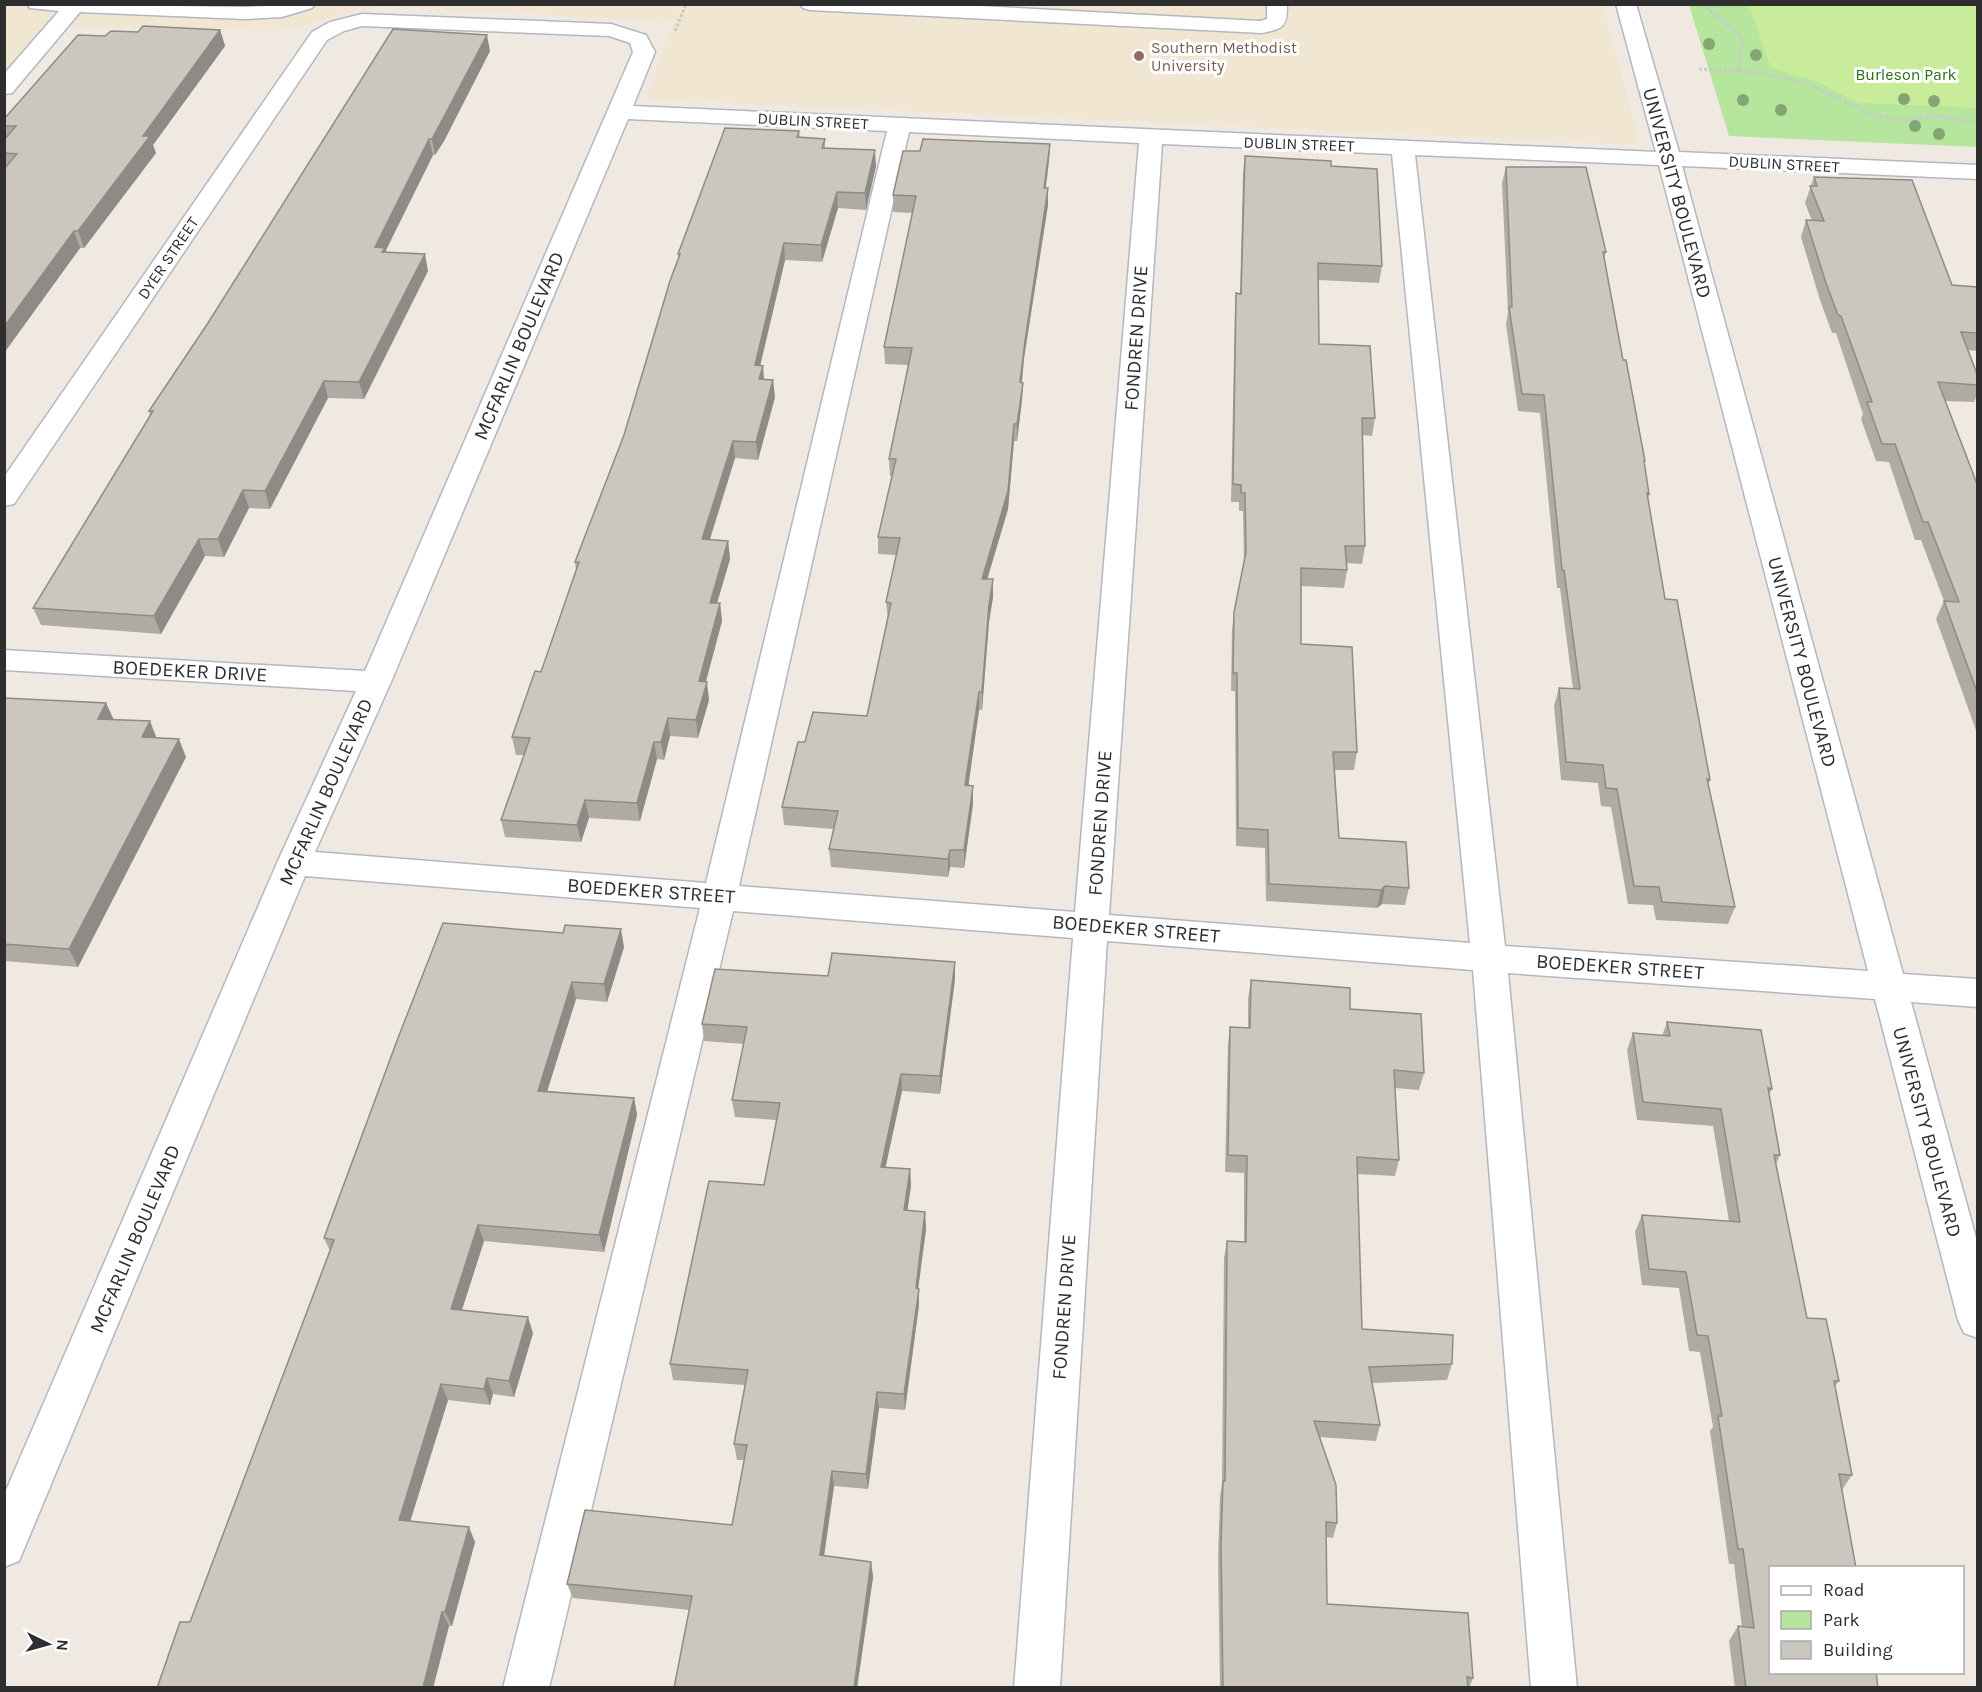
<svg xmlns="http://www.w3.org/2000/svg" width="1982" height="1692" viewBox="0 0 1982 1692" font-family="Karla,sans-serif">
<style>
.education{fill:#f0e6d1}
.green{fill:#b6e59e}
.pitch{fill:#c9ec9a}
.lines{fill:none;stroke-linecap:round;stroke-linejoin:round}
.minor-casing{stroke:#b4b7c1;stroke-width:3}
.path{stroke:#c9c9c9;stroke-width:3;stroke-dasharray:3 2;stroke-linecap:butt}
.minor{fill:#fff;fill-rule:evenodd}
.tree{fill:#84a574}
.wall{fill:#afaba4}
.shaded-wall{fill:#8e8b86}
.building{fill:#cbc7bf;stroke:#8e8b86;stroke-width:1.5}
.education-dot{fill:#8d6e63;stroke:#fff;stroke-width:2}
.labels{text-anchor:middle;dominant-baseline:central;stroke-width:6;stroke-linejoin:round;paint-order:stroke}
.far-education-label{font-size:16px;fill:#785e54;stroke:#fff;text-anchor:start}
.far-park-label{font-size:16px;fill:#2c6e1b;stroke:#fff}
.far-street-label{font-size:16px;fill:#2e2e2e;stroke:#fff}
.street-label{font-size:20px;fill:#2e2e2e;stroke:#fff}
</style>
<rect width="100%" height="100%" fill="#efe9e1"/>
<path class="education" d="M5,4H1603L1640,145L646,99L674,22L382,6L361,9L282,31L53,26L5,81Z"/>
<path class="green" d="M1689,5H1977V147L1729,136Z"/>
<path class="pitch" d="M1749,5H1977V108L1859,103L1816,81L1771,68Z"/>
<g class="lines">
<defs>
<path id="minor" d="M27,4L245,7L315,4L312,8L282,17L245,19L80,12L12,93L4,94V74L59,11L30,8Z
M800,4H941L1260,21L1267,19V4H1287C1287,28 1284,28 1262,33L810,10L803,8Z
M1616,4H1636L1679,152L1978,165V179L1682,166L1903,974L1978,979V1007L1911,1002L1978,1245V1338L1964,1333L1958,1320L1875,999L1508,973L1577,1688H1531L1473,970L1107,941L1060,1688H1014L1073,938L733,911L549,1688H503L700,908L305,876L19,1561L4,1567V1495L277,863L356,691L4,670V650L365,671L633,52L630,43L609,36L362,26L344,31L327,40L14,504L4,506V477L312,32L330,22L362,14L611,24L646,35L655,52L633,106L1656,152ZM628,119L887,131L706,883L315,852L391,682ZM909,132L1139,143L1075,912L739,886ZM1162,144L1392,154L1470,943L1109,915ZM1415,155L1659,165L1868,971L1505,946Z"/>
</defs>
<use href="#minor" class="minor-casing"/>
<path class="path" d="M1703,4L1740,36L1742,43L1738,70
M675,31L686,4
M1699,69L1757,72L1793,80L1811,85L1873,115L1903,120L1936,116L1978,123"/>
<use href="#minor" class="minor"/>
</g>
<g class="tree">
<circle cx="1709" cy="44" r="6"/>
<circle cx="1756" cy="55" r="6"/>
<circle cx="1904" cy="99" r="6"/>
<circle cx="1743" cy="100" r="6"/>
<circle cx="1934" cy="101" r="6"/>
<circle cx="1781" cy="110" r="6"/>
<circle cx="1915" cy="126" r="6"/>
<circle cx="1939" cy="134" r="6"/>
</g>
<path class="wall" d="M220,30L225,46L153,145L156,153L84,248H80L4,353V119L105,36Z
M490,51L444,141L435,155H433L386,250V252L428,271L364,399L328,398L270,509L249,508L224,557L205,556L161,634L41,625L33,608L150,416L149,411Z
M799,131L800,138L825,139V148L876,166L866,210L838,208L822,262L785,260L760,366H763L764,380L775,397L758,460L735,458L710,540L728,541L730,559L717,603H720L722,621L706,682L709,700L698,738L670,736L664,760L657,759L640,821L589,818L581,842L505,837L501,820L524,755H516L512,737L541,672L576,570L575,562L624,435L678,259V254Z
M1050,144L1049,161L1046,188H1048V205L1024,358L1022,383H1023L1022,400L1017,441H1014L1008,509L987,579L993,597L989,622L982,710H979L968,785L973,786V804L964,868L950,867L948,877L831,867L829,849L834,829L784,825L782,807L805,742L867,716L888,620L886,602L896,555L878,554V537L892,476H890L889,459L908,365L885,364L884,347L913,213L893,212V195L920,151Z
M1245,156L1331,166L1382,266L1379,283L1318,280L1319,344L1375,418L1372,436L1362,435L1365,546L1362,564L1346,563L1347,570L1344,588L1301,586V644L1357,752L1354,770H1335L1339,838L1409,888L1405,905L1382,904L1377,908L1266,901L1265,848L1236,846L1235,691H1231L1232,630L1234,612L1244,563L1243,511H1239V502H1231L1235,310L1236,293H1240L1243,173Z
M1506,167L1606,252L1604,258L1623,360L1645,461L1644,465L1649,494L1648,500L1665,599L1710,780L1708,786L1735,907L1728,924L1656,920L1653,905L1628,904L1611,807L1601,806L1598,783L1561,780L1554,706L1559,688L1573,689L1560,588H1557L1540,413L1518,411L1506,324L1508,313L1502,183Z
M1814,177L1952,285L1977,287V351L1968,350L1977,374V395L1974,402L1945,401L1977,484V733L1936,619L1944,601L1921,540H1915L1889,462L1876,461L1861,419L1863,414L1836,333H1832L1820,300L1801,237L1806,220L1812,221L1805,203Z
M4,698L106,703L114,720L156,738L186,757L78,967L4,961Z
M624,947L607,1002L576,999L547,1091L634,1098L637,1115L604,1252L484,1241L462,1310L533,1333L514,1397L493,1394L490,1405L448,1400L410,1521L475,1542L452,1626H449L433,1688H157L190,1622L330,1251L324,1238L398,1038Z
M955,962V979L940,1094L902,1091L885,1167L910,1169L911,1186L907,1211L925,1212L926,1229L918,1289L919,1305L905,1410L879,1408L868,1489L834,1486L824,1556L871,1562L873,1577L857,1688H674L690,1610L573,1598L567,1584L732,1525L744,1460H737L734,1444L745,1385L673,1380L670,1364L764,1185L776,1120L735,1117L732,1100L744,1044L704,1041L702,1024L828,976Z
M1251,980L1350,1009L1424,1073L1419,1090L1395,1088L1399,1160L1395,1176L1357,1174L1362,1329L1452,1364L1447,1380L1372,1383L1380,1425L1376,1441L1319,1437L1337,1523L1333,1538L1326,1537L1327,1604L1473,1678L1469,1688H1220L1218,1558L1220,1496L1222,1484L1224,1258L1227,1241L1244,1242V1173L1225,1172L1228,1044L1230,1027L1248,1028V998Z
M1667,1022L1772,1089L1769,1095L1780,1155L1776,1164L1807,1318L1839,1381L1835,1386L1852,1475L1842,1490L1878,1688H1735L1729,1641L1738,1626L1742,1627L1734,1564H1729L1710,1431L1713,1427L1700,1352L1689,1351L1679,1288L1642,1285L1635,1232L1642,1215L1729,1221L1713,1126L1637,1120L1627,1050L1633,1033L1662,1036Z"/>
<path class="shaded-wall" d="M220,30L225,46L153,145L156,153L84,248L78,231L143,136Z
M487,35L490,51L444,141L435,155L432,139Z
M429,139L433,155L386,250L389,264L375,247Z
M1050,144L1049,161L1043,204L1044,188Z
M875,150L876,166L866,210L865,193Z
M1048,188V205L1024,358L1020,400V382L1025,341Z
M837,192L838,208L822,262L821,245Z
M74,231L80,248L4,353V327Z
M784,243L785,260L756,383L755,365Z
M425,254L428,271L364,399L359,382Z
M763,366L764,383L759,379Z
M773,380L775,397L758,460L756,442Z
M324,381L328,398L270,509L265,491Z
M1023,383L1022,400L1017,441V424Z
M1014,424V441L1008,509L982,597V579Z
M733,441L735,458L704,557L702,539Z
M243,490L249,508L224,557L218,539Z
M199,539L205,556L161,634L154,616Z
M728,541L730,559L712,620L710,603Z
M993,579V597L989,622L982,710V692L989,605Z
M720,603L722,621L701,699L699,681Z
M707,682L709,700L698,738L696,720Z
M979,692V710L966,803L965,785Z
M106,703L114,721L98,719Z
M668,718L670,736L664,760L661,742Z
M150,721L157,739L142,737Z
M179,739L186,757L78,967L69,949Z
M654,742L657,759L640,821L637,803Z
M973,786V804L964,868V850Z
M585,800L589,818L581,842L577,825Z
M950,850V867L948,877V859Z
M1385,886L1382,904L1377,908L1381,890Z
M621,929L624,947L607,1002L604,984Z
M955,962V979L940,1094V1076Z
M572,982L576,999L542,1108L538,1091Z
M901,1074L902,1091L882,1184L881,1167Z
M634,1098L637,1115L604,1252L599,1235Z
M910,1169L911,1186L905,1227L904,1210Z
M925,1212L926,1229L916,1305V1288Z
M478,1225L484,1241L457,1325L451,1309Z
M919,1289V1305L905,1410L904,1394Z
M528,1317L533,1333L514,1397L509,1381Z
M487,1378L493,1394L490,1405L484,1389Z
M441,1384L448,1400L406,1535L399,1520Z
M877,1392L879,1408L868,1489L866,1474Z
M832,1471L834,1486L822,1570L820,1555Z
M469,1527L475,1542L452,1626L445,1612Z
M871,1562L873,1577L857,1688H854Z
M442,1612L449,1626L433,1688H423Z"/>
<path class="building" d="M143,26L220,30L143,136H150L78,231H74L4,327V169L17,154L4,153V140L16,126H4V119L78,35L105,36L111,31L138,32Z
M393,29L487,35L440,124L432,139H429L375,247L385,248L382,252L425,254L359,382L324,381L265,491L243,490L218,539H199L154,616L33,608L153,411H149L208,323Z
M725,128L799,131L797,137L825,139L822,148L875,150L865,193L837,192L821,245L784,243L755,365L763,366L759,379L773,380L756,442L733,441L702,539L728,541L710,603H720L699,681L707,682L696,720L668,718L661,742H654L637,803L585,800L577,825L501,820L530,738L512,737L535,671L541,672L579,562H575L624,435L670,281L680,254H678Z
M923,139L1050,144L1044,188H1048L1025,341L1020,382L1023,383L1017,424H1014L1008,491L982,579H993L989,605L982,692H979L965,785L973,786L964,850H950L948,859L829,849L838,811L782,807L798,742H805L813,712L867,716L891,603L886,602L900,538L878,537L896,459H889L912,348L884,347L916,196L893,195L903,151H920Z
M1245,156L1331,161V166L1377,169L1382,266L1318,263L1319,344L1370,346L1375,418H1362L1365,546H1345L1347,570L1301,568V644L1352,647L1357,752H1333L1339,838L1406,842L1409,888L1385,886L1381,890L1269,884L1268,830L1238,828L1237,673H1233L1234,612L1246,552L1245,493H1241V485L1233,484L1236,293L1241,294Z
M1506,167H1586L1606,252H1603L1623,360H1626L1645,461H1644L1649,494L1647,493L1665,599L1677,600L1710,780L1707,779L1735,907L1662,902L1659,887L1634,886L1617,789L1606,788L1603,765L1566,762L1559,688L1580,689L1564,570H1562L1544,395L1522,394L1509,307H1512Z
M1814,177L1912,180L1952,285L1977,287V333L1961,332L1977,374V385L1938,382L1977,484V692L1944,601L1959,602L1928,522H1923L1895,444H1882L1867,402H1872L1841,316L1838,315L1826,283L1806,220L1824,221L1810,186H1817Z
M4,698L106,703L98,719L150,721L142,737L179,739L69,949L4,944Z
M443,923L563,933L565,925L621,929L604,984L572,982L538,1091L634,1098L599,1235L478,1225L451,1309L528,1317L509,1381L487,1378L484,1389L441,1384L399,1520L469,1527L445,1612H442L423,1688H157L180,1622H190L334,1240L324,1238L398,1038Z
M832,953L955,962L940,1076L901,1074L881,1167L910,1169L904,1210L925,1212L916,1288L919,1289L904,1394L877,1392L866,1474L832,1471L820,1555L871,1562L854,1688H674L692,1596L567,1584L585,1510L732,1525L747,1445L734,1444L748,1370L670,1364L709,1181L764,1185L780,1103L732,1100L747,1027L702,1024L715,969L828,976Z
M1251,980L1350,988V1009L1421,1014L1424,1073L1394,1070L1399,1160L1357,1157L1362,1329L1453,1335L1452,1364L1369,1367L1380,1425L1314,1421L1336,1485L1337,1523L1326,1522L1327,1604L1468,1613L1473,1678L1467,1677L1468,1688H1223L1221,1543L1223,1481H1225L1227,1241L1246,1242L1247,1156L1228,1155L1230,1027L1250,1028Z
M1667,1022L1761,1030L1772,1089L1768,1088L1780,1155H1774L1807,1318L1826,1319L1839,1381H1834L1852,1475L1839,1474L1856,1568H1770V1672H1876L1878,1688H1746L1738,1626L1754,1628L1743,1549H1738L1718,1416H1722L1708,1336L1697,1335L1686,1272L1649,1269L1642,1215L1740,1222L1721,1109L1643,1102L1633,1033L1670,1036Z"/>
<circle class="education-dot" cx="1139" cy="56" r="6"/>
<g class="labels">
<g class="far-education-label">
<text x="1151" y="47">Southern Methodist<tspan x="1151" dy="18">University</tspan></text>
</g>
<g class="far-park-label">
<text x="1906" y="74">Burleson Park</text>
</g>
<g class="far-street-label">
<text transform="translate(813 121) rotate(3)">DUBLIN STREET</text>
<text transform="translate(1299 144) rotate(2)">DUBLIN STREET</text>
<text transform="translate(1784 164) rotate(3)">DUBLIN STREET</text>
<text transform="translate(168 258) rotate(-56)">DYER STREET</text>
</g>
<g class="street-label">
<text transform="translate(1677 193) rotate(75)">UNIVERSITY BOULEVARD</text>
<text transform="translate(1136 338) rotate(-86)">FONDREN DRIVE</text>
<text transform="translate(519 346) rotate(-67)">MCFARLIN BOULEVARD</text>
<text transform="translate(1802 662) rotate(75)">UNIVERSITY BOULEVARD</text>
<text transform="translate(190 671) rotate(3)">BOEDEKER DRIVE</text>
<text transform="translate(326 792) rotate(-66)">MCFARLIN BOULEVARD</text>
<text transform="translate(1100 823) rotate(-86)">FONDREN DRIVE</text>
<text transform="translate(651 891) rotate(4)">BOEDEKER STREET</text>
<text transform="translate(1136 929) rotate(5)">BOEDEKER STREET</text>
<text transform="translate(1620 967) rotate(4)">BOEDEKER STREET</text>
<text transform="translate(1927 1132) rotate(75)">UNIVERSITY BOULEVARD</text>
<text transform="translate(135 1239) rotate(-67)">MCFARLIN BOULEVARD</text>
<text transform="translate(1064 1307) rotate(-86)">FONDREN DRIVE</text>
</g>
</g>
<rect width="1982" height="1692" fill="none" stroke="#2e2e2e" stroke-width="12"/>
<rect x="1769" y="1566" width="195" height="108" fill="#ffffff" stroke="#ababab" stroke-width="1.5"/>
<rect x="1781" y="1586" width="30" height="9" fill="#ffffff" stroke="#ababab" stroke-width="1.5"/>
<text x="1823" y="1596" font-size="18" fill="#2e2e2e">Road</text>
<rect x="1781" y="1611" width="30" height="18" fill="#b6e59e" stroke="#ababab" stroke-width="1.5"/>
<text x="1823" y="1626" font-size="18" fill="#2e2e2e">Park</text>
<rect x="1781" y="1641" width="30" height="18" fill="#cbc7bf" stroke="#ababab" stroke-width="1.5"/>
<text x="1823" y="1656" font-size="18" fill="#2e2e2e">Building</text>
<g transform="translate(48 1644) rotate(95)" stroke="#ffffff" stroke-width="4.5" paint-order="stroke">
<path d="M0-4.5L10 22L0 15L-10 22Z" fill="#2e2e2e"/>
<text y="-9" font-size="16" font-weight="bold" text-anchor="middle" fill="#2e2e2e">N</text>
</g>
</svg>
